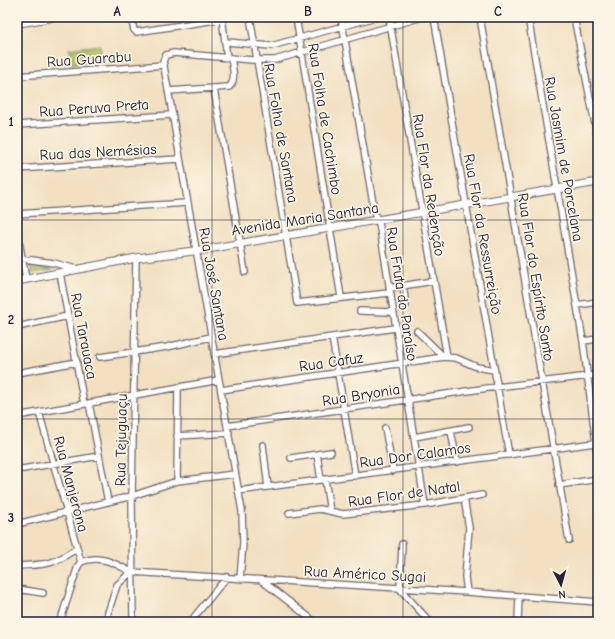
<svg xmlns="http://www.w3.org/2000/svg" width="615" height="639" viewBox="0 0 615 639" font-family="'Comic Neue',sans-serif">
<style>
.park{fill:url(#park-tufts);stroke:#687250}
.garden{fill:#afc266;stroke:#687250}
.lines{fill:none;stroke-linecap:round;stroke-linejoin:round}
.minor-casing{stroke:#6b646a;stroke-width:8}
.tertiary-casing{stroke:#6b646a;stroke-width:9}
.secondary-casing{stroke:#6b646a;stroke-width:10}
.minor{stroke:#fff;stroke-width:5.5}
.tertiary{stroke:#fff;stroke-width:7}
.secondary{stroke:#fff;stroke-width:8}
.grid{fill:none;stroke:#22223b;stroke-width:1;stroke-opacity:0.55}
.labels{text-anchor:middle;dominant-baseline:central;stroke-width:3.5;stroke-linejoin:round;paint-order:stroke}
.street-label{font-size:15px;fill:#22223b;stroke:#fcf5e5}
.neatline{fill:none;stroke:#22223b;stroke-width:1.5}
.grid-label{font-size:13px;text-anchor:middle;font-weight:bold;fill:#22223b}
</style>
<defs>
<pattern id="park-tufts" width="24" height="20" patternUnits="userSpaceOnUse"><rect width="24" height="20" fill="#afc266"/><path d="M3 7l-1-3M5 7V3M7 7l1-3M15 17l-1-3M17 17v-4M19 17l1-3" fill="none" stroke="#96a659"/></pattern>
</defs>
<rect width="100%" height="100%" fill="#fcf5e5"/>
<filter id="ink" filterUnits="userSpaceOnUse"><feTurbulence type="fractalNoise" baseFrequency=".025" numOctaves="2"/><feDisplacementMap in="SourceGraphic" scale="8" xChannelSelector="R" yChannelSelector="G"/><feConvolveMatrix kernelMatrix="1 2 1 2 8 2 1 2 1" color-interpolation-filters="sRGB"/></filter>
<filter id="wash" filterUnits="userSpaceOnUse"><feTurbulence type="fractalNoise" baseFrequency=".012" numOctaves="4" result="noise"/><feDisplacementMap in="SourceGraphic" scale="16" xChannelSelector="R" yChannelSelector="G"/><feGaussianBlur stdDeviation="0.9" result="paint"/><feColorMatrix in="noise" values="0 0 0 0 0 0 0 0 0 0 0 0 0 0 0 0 0 1.4 0 .05"/><feComposite in="paint" operator="in"/></filter>
<g filter="url(#wash)">
<rect width="100%" height="100%" fill="#f2e0c1"/>
<path class="park" d="M32,265L53,270L32,273L30,266Z"/>
<path class="garden" d="M100,45L101,60L71,64L69,49Z"/>
</g>
<g filter="url(#ink)">
<g class="lines">
<defs>
<path id="minor" d="M131,17L134,30L136,32L222,19
M222,17L227,58
M250,17L297,303L389,293
M296,17L341,297
M341,17L375,215L379,223L425,505
M389,17L447,357
M434,17L509,455
M480,17L569,540
M528,17L583,341L598,459
M574,17L598,139
M227,42L271,46L376,17
M17,76L164,65
M214,89L245,272
M168,91L229,87C237,81 232,66 231,58
M17,125L172,115
M17,169L179,159
M17,214L187,203
M17,231L26,279
M17,258L54,263L76,269
M60,273L84,404
M403,286L406,305
M389,288L433,281
M577,305L598,302
M360,311L392,312
M17,327L68,316
M417,331L444,357L456,358L477,367L494,370
M332,337L355,476
M583,341L598,339
M214,354L395,328
M100,357L167,347L211,337
M17,373L77,362
M221,390L444,357
M89,403L108,502
M39,412L81,562
M17,416L219,380
M227,426L488,388L598,375
M385,428L393,471
M451,431L457,462
M177,436L229,433
M414,437L469,427
M263,445L268,487
M317,454L321,480
M291,458L331,452
M17,470L99,456
M325,480L330,511
M177,481L178,388
M559,485L598,479
M238,491L595,443
M464,498L469,528L465,577L467,592
M289,513L320,509L343,514L425,505L482,495
M17,524L132,496L177,481L235,474
M402,544L400,589L430,622
M17,566C46,564 51,566 76,549
M240,579L243,543L242,511L163,61L166,55L174,53L252,60H275L422,17
M261,580L315,622
M17,589L43,593
M60,622L78,566L81,562C99,554 115,563 131,572L467,592L598,602
M105,622L117,585L131,572
M133,622L132,496L136,258
M190,622L227,577
M518,622L519,596"/>
<path id="tertiary" d="M17,281L136,258L202,250L598,182"/>
<path id="secondary" d="M17,23L51,17"/>
</defs>
<use href="#minor" class="minor-casing"/>
<use href="#tertiary" class="tertiary-casing"/>
<use href="#secondary" class="secondary-casing"/>
<use href="#minor" class="minor"/>
<use href="#tertiary" class="tertiary"/>
<use href="#secondary" class="secondary"/>
</g>
</g>
<path class="grid" d="M212,17V622M403,17V622M17,220H598M17,419H598"/>
<g class="labels">
<g class="street-label">
<text transform="translate(89 59) rotate(-4)">Rua Guarabu</text>
<text transform="translate(94 108) rotate(-4)">Rua Peruva Preta</text>
<text transform="translate(325 119) rotate(81)">Rua Folha de Cachimbo</text>
<text transform="translate(281 133) rotate(80)">Rua Folha de Santana</text>
<text transform="translate(98 152) rotate(-3)">Rua das Nemésias</text>
<text transform="translate(564 159) rotate(80)">Rua Jasmim de Porcelana</text>
<text transform="translate(429 185) rotate(81)">Rua Flor da Redenção</text>
<text transform="translate(305 219) rotate(-9)">Avenida Maria Santana</text>
<text transform="translate(483 234) rotate(80)">Rua Flor da Ressurreição</text>
<text transform="translate(536 277) rotate(81)">Rua Flor do Espírito Santo</text>
<text transform="translate(214 284) rotate(80)">Rua José Santana</text>
<text transform="translate(402 294) rotate(81)">Rua Fruta do Paraíso</text>
<text transform="translate(84 336) rotate(79)">Rua Tarauaca</text>
<text transform="translate(331 362) rotate(-8)">Rua Cafuz</text>
<text transform="translate(361 395) rotate(-9)">Rua Bryonia</text>
<text transform="translate(121 440) rotate(-89)">Rua Tejuguaçu</text>
<text transform="translate(415 455) rotate(-8)">Rua Dor Calamos</text>
<text transform="translate(71 484) rotate(75)">Rua Manjerona</text>
<text transform="translate(404 494) rotate(-8)">Rua Flor de Natal</text>
<text transform="translate(365 574) rotate(3)">Rua Américo Sugai</text>
</g>
</g>
<rect width="615" height="639" fill="none" stroke="#fcf5e5" stroke-width="44"/>
<g transform="translate(561 585) rotate(174)" stroke="#fcf5e5" stroke-width="3" paint-order="stroke">
<path d="M0-3L7 15L0 10L-7 15Z" fill="#22223b"/>
<text y="-6" font-size="11" font-weight="bold" text-anchor="middle" fill="#22223b">N</text>
</g>
<rect x="22" y="22" width="571" height="595" class="neatline"/>
<g class="grid-label">
<text x="117" y="16">A</text>
<text x="308" y="16">B</text>
<text x="498" y="16">C</text>
<text x="11" y="126">1</text>
<text x="11" y="324">2</text>
<text x="11" y="522">3</text>
</g>
</svg>
